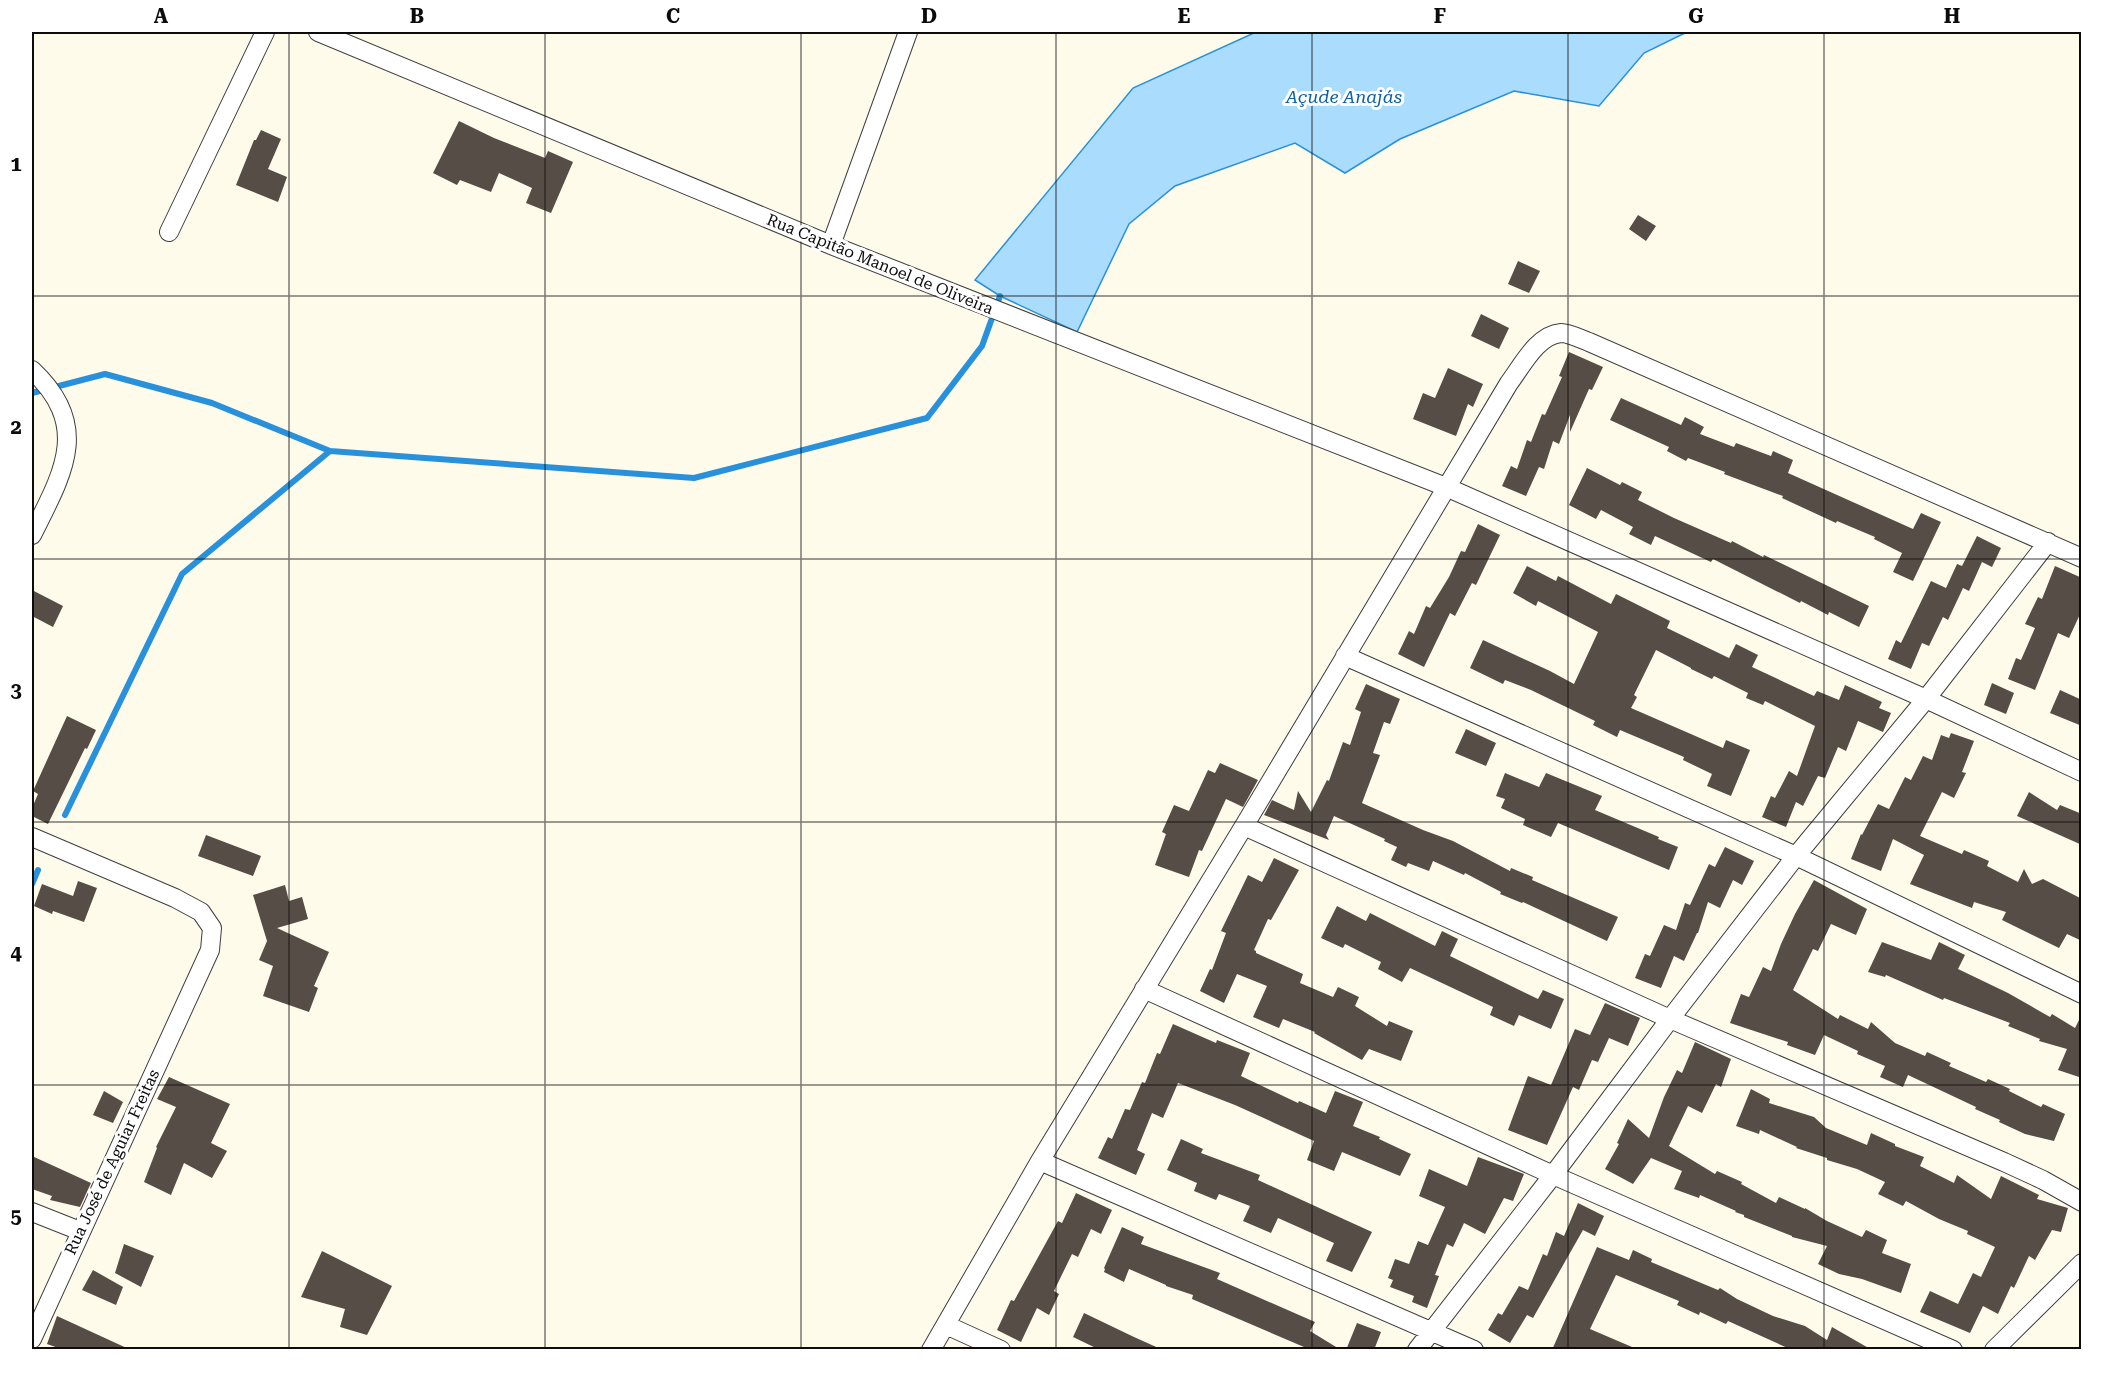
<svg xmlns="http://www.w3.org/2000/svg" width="2113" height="1381" viewBox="0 0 2113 1381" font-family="'Roboto Serif',serif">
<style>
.water{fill:#aadcfd;stroke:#2991db;stroke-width:1.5}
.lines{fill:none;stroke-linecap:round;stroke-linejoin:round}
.stream{stroke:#2991db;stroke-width:6}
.building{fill:#564d47}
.minor-casing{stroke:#3f3f3f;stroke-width:20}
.minor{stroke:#fff;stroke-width:18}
.grid{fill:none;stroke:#0c0c0c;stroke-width:1.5;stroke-opacity:0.55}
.labels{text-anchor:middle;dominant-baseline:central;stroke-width:6;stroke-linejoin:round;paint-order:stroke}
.street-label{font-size:16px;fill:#0c0c0c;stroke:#fff}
.water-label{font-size:18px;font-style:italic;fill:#0961ab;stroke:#fff}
.neatline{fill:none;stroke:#0c0c0c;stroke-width:2}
.grid-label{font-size:20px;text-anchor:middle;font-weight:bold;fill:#0c0c0c}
</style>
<rect width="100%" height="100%" fill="#fffbeb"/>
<path class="water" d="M1256,32H1687L1644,53L1599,106L1514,91L1400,139L1345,173L1295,143L1175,186L1129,224L1077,332L1000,296L975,280L1133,88Z"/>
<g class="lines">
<path class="stream" d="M32,393L105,374L212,403L330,451
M65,815L182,574L330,451L694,478L927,418L982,346L1000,296
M32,884L38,870"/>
</g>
<path class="building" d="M459,121L494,138L545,158L548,151L573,162L551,213L526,203L532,188L499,173L491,192L460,180L457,185L433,173Z
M261,130L281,139L268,169L287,177L278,202L236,185L254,140H256Z
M1638,215L1656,226L1646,241L1629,229Z
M1518,261L1540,271L1529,293L1508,284Z
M1481,314L1509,328L1499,349L1471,336Z
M1569,352L1603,367L1592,390L1589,389L1570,432V415L1559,444L1553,441L1544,469L1539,467L1526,496L1502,486L1511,466L1517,469L1527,440L1531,442L1542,414L1545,415L1562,377L1559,376Z
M1448,368L1483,384L1473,407L1468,404L1456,436L1413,419L1423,393L1435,398Z
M1621,398L1681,425L1685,417L1704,427L1700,434L1734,447L1736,443L1771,456L1773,451L1793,460L1788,473L1913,529L1921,513L1941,522L1913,581L1893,572L1902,553L1874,539L1875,537L1837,521L1836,523L1782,498L1783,496L1724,474L1725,472L1688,458L1686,461L1667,451L1669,447L1610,420Z
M1587,468L1620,485L1622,482L1642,492L1638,500L1674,518L1731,543L1732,541L1763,557L1764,555L1869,606L1859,627L1829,612L1828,615L1801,601L1800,603L1713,559L1711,562L1655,536L1651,545L1629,534L1633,527L1601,510L1596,519L1569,505Z
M1478,524L1500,535L1476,585L1472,583L1455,616L1450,613L1424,667L1398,654L1409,631L1414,634L1426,606L1430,608L1449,577L1461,551L1465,552Z
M1977,536L2001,548L1992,567L1982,562L1969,591L1963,588L1948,620L1943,617L1929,646L1922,643L1911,669L1888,659L1896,640L1901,643L1931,581L1946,588L1957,564L1962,566Z
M1527,566L1556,581L1558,576L1611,604L1616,594L1670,621L1667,628L1729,658L1736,644L1758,655L1752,667L1814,696L1817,691L1839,700L1845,685L1882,702L1879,708L1891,713L1883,732L1858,721L1846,751L1838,747L1825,778L1818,776L1803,806L1796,802L1786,827L1762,817L1771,796L1775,798L1789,771L1797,776L1815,726L1765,701L1763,705L1746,698L1748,693L1714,676L1712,679L1691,669V668L1656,650L1634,695L1637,697L1631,708L1723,748L1726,740L1750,750L1731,796L1707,786L1712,774L1683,760L1684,757L1620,730L1617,737L1593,725L1595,721L1531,690L1505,680L1503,684L1470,668L1483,640L1550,671L1574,684L1598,632L1538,601L1536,606L1513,593Z
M2055,566L2082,578V610L2069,638L2058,633L2035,690L2008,679L2016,658L2021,660L2035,628L2025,624L2038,597L2042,599Z
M32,590L63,606L53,627L32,616Z
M1992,683L2014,693L2006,714L1984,705Z
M1366,684L1400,699L1390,724L1384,722L1373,753L1380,755L1362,803L1423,830L1453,841L1510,871L1511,868L1533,877L1532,880L1618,917L1607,941L1523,902L1522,903L1500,894L1501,892L1465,873L1464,875L1433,861L1429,871L1408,863L1406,867L1391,860L1397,847L1384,841L1385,839L1334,816L1326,835L1329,840L1264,815L1272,800L1294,810L1298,791L1311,812L1327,780L1329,781L1343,742L1350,745L1361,712L1355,709Z
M2060,690L2082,700V726L2050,713Z
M67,716L96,730L87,749L85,748L48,824L32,816V808L38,794L33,791Z
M1466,729L1496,743L1486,766L1455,753Z
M1951,733L1974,741L1962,772L1966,773L1954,798L1942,792L1920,836L1962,854L1964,850L1989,861L1987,866L2018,882L2024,869L2032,884L2043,879L2082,899V941L2067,934L2059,948L2002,920L2006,912L1974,902L1972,908L1910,884L1924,855L1893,839L1881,871L1851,859L1861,834L1862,835L1878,804L1889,809L1905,777L1911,780L1923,756L1932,760L1941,735L1949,738Z
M1220,763L1258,780L1243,807L1226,799L1202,851L1199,850L1189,877L1155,865L1166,834L1162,832L1174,805L1189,811L1208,770L1215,773Z
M1505,773L1539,787L1546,773L1602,796L1595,810L1659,837L1658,839L1678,847L1669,870L1558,823L1551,837L1523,825L1525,819L1501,808L1505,799L1496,796Z
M2029,792L2057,810L2060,805L2082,814V845L2017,816Z
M206,835L261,856L253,876L198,856Z
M1725,847L1754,861L1742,885L1733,880L1720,908L1708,902L1698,933H1697L1684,961L1674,956L1661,988L1635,978L1645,954L1650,956L1664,925L1676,930L1685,903L1690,905L1709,864L1715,867Z
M1274,858L1299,870L1271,920L1268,919L1254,950L1256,951V953L1303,974L1300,983L1333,997L1338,987L1359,997L1355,1006L1387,1026L1389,1021L1413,1031L1401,1061L1369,1049L1362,1060L1314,1033L1315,1032L1283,1019L1279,1028L1253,1017L1267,986L1237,974L1224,1003L1200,991L1210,969L1212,970L1226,933L1221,931L1248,875L1262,882Z
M1814,880L1867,909L1856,935L1831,924L1818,951L1813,949L1793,990L1838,1019L1840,1015L1868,1029L1871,1022L1895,1043L1925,1056L1927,1052L1951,1063L1949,1066L1986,1082L1988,1079L2010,1089L2009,1091L2041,1107L2043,1104L2065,1114L2054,1141L2025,1134L1999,1122L2000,1120L1975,1109L1976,1107L1908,1075L1903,1087L1880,1077L1885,1066L1857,1054L1858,1051L1824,1035L1815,1055L1787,1045L1788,1042L1730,1023L1741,994L1749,997L1763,967L1771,971L1781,944L1795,914Z
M78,881L97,888L84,922L53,911L52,914L34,906L42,884L73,896Z
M285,885L289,901L302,897L308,919L277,928L329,952L314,986L318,988L309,1012L263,996L273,966L259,960L267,941L253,895Z
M1337,906L1366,921L1370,913L1435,946L1442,931L1458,939L1450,956L1538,999L1543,990L1564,999L1551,1029L1519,1015L1514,1026L1490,1015L1493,1007L1410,968L1402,982L1378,969L1381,962L1345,944L1343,948L1321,938Z
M1882,942L1931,960L1939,942L1965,955L1958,969L2008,993L2050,1017L2052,1014L2075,1028L2082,1014V1078L2058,1070L2067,1049L2039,1041L2040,1039L2008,1026L2010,1023L1944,998L1943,1000L1886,975L1885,977L1868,972Z
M1605,1003L1640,1018L1628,1046L1609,1038L1598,1062L1592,1060L1579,1090L1573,1087L1547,1145L1508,1130L1528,1076L1551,1085L1575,1029L1590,1035Z
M1173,1024L1216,1043L1217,1040L1250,1053L1241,1076L1298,1103L1299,1101L1326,1113L1335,1091L1363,1102L1353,1126L1380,1137L1379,1139L1411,1154L1400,1176L1342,1152L1334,1171L1307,1160L1314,1141L1235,1105L1178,1083L1163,1118L1152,1113L1137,1150L1145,1154L1136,1175L1098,1158L1108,1137L1112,1139L1125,1109L1130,1110L1142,1082L1145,1083L1157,1053L1160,1054Z
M1695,1042L1731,1059L1721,1087L1716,1084L1702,1113L1688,1106L1669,1146L1715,1174L1717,1171L1742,1182L1741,1184L1776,1203L1779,1197L1805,1209V1208L1827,1221L1862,1237L1866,1230L1887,1240L1882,1253L1911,1264L1901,1293L1862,1279L1839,1274L1818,1264L1827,1246L1792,1237V1236L1744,1217V1215L1735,1212L1736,1211L1700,1195L1699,1198L1674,1189L1682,1171L1651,1158L1633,1184L1605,1169L1619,1144L1617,1143L1628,1119L1649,1138L1664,1097L1677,1070L1682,1073Z
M169,1077L230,1104L211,1143L227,1151L212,1178L184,1163L171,1195L144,1182L157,1148L156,1147L176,1107L157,1099Z
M1751,1089L1770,1099L1769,1103L1814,1117L1826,1128L1867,1145L1871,1133L1895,1144V1146L1924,1157L1920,1166L1954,1183L1957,1175L1991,1199L2001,1176L2039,1195L2037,1199L2068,1208L2061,1232L2052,1230L2035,1260L2029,1256L2014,1288L2011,1286L1998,1314L1983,1306L1970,1333L1920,1312L1930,1291L1958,1304L1973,1273L1981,1277L1995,1247L1967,1234L1968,1231L1939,1219L1906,1201L1903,1206L1878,1194L1885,1182L1857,1169L1827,1160V1158L1796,1148L1797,1147L1760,1130L1759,1134L1736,1126Z
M104,1091L123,1102L113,1123L93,1115Z
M1181,1139L1203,1149L1201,1153L1260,1175L1258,1180L1372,1232L1352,1272L1326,1261L1334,1243L1278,1218L1271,1233L1243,1221L1250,1206L1219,1194L1216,1200L1194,1191L1197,1183L1167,1170Z
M32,1156L91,1183L80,1207L50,1200L52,1196L32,1189Z
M1478,1157L1524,1174L1513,1201L1504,1198L1485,1234L1464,1223L1453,1247L1447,1244L1435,1275L1439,1276L1427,1308L1412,1302L1414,1296L1390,1287L1393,1280L1388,1278L1395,1259L1409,1264L1418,1241L1428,1245L1445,1207L1419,1196L1429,1169L1467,1186Z
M1076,1193L1112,1210L1101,1234L1091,1229L1078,1257L1072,1254L1054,1291L1059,1294L1049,1315L1037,1308L1021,1342L997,1330L1011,1300L1014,1301L1058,1221L1062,1223Z
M1578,1203L1604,1216L1595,1236L1583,1230L1533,1318L1527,1315L1510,1343L1488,1330L1498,1313L1502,1315L1519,1286L1528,1290L1543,1254L1547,1256L1556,1232L1564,1236Z
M1122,1227L1144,1237L1141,1244L1220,1273L1217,1279L1315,1322L1310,1331L1341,1350H1311L1192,1299L1193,1295L1166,1286V1285L1129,1269L1124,1282L1104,1272L1105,1269L1104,1268Z
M124,1244L154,1256L141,1287L115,1273Z
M1597,1247L1629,1260L1633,1250L1652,1259L1651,1262L1718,1290L1720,1288L1737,1299L1773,1316L1805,1326L1827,1340L1832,1327L1872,1350H1792L1728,1321L1726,1324L1700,1312L1699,1315L1677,1305L1679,1301L1616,1275L1590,1329L1639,1350H1552Z
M322,1251L392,1286L367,1335L340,1327L345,1309L301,1297Z
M93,1270L123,1287L116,1305L82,1290Z
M1084,1313L1134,1337L1163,1350H1100L1073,1337Z
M57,1316L131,1350H64L47,1344Z
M1357,1323L1381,1332L1374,1350H1346Z"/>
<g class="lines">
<defs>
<path id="minor" d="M318,32L831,245L1446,487L1926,699L2082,772
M169,232L265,32
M831,245L908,32
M32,370C92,426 63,473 32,535
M1345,656L1796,856L2082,994
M1244,826L1670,1019L2004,1162L2043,1180L2082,1202
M32,837L175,898L201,912L212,928L210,950L32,1339
M1144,989L1553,1175L1953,1350
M1040,1161L1474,1350
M32,1212L80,1231
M946,1325L1001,1350
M931,1350L1040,1161L1244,826L1509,383C1522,366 1537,335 1561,333C1569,333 1581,339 1589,342L2082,558
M1417,1350L1553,1175L1670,1019L1796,856L1926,699L2048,542
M1994,1350L2082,1263"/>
</defs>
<use href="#minor" class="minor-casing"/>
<use href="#minor" class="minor"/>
</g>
<path class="grid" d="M289,32V1350M545,32V1350M801,32V1350M1056,32V1350M1312,32V1350M1568,32V1350M1824,32V1350M32,296H2082M32,559H2082M32,822H2082M32,1085H2082"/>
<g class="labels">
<g class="street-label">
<text transform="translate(880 264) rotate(22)">Rua Capitão Manoel de Oliveira</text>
<text transform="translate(112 1162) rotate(-65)">Rua José de Aguiar Freitas</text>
</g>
<g class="water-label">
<text x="1344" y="96">Açude Anajás</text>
</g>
</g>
<rect width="2113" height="1381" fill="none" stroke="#ffffff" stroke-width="66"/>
<rect x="33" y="33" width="2047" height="1315" class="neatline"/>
<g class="grid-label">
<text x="161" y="23">A</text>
<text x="417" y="23">B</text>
<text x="673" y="23">C</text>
<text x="929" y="23">D</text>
<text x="1184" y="23">E</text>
<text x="1440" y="23">F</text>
<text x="1696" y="23">G</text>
<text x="1952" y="23">H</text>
<text x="16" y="171">1</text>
<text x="16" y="434">2</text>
<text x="16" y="697">3</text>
<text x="16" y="960">4</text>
<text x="16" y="1223">5</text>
</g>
</svg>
